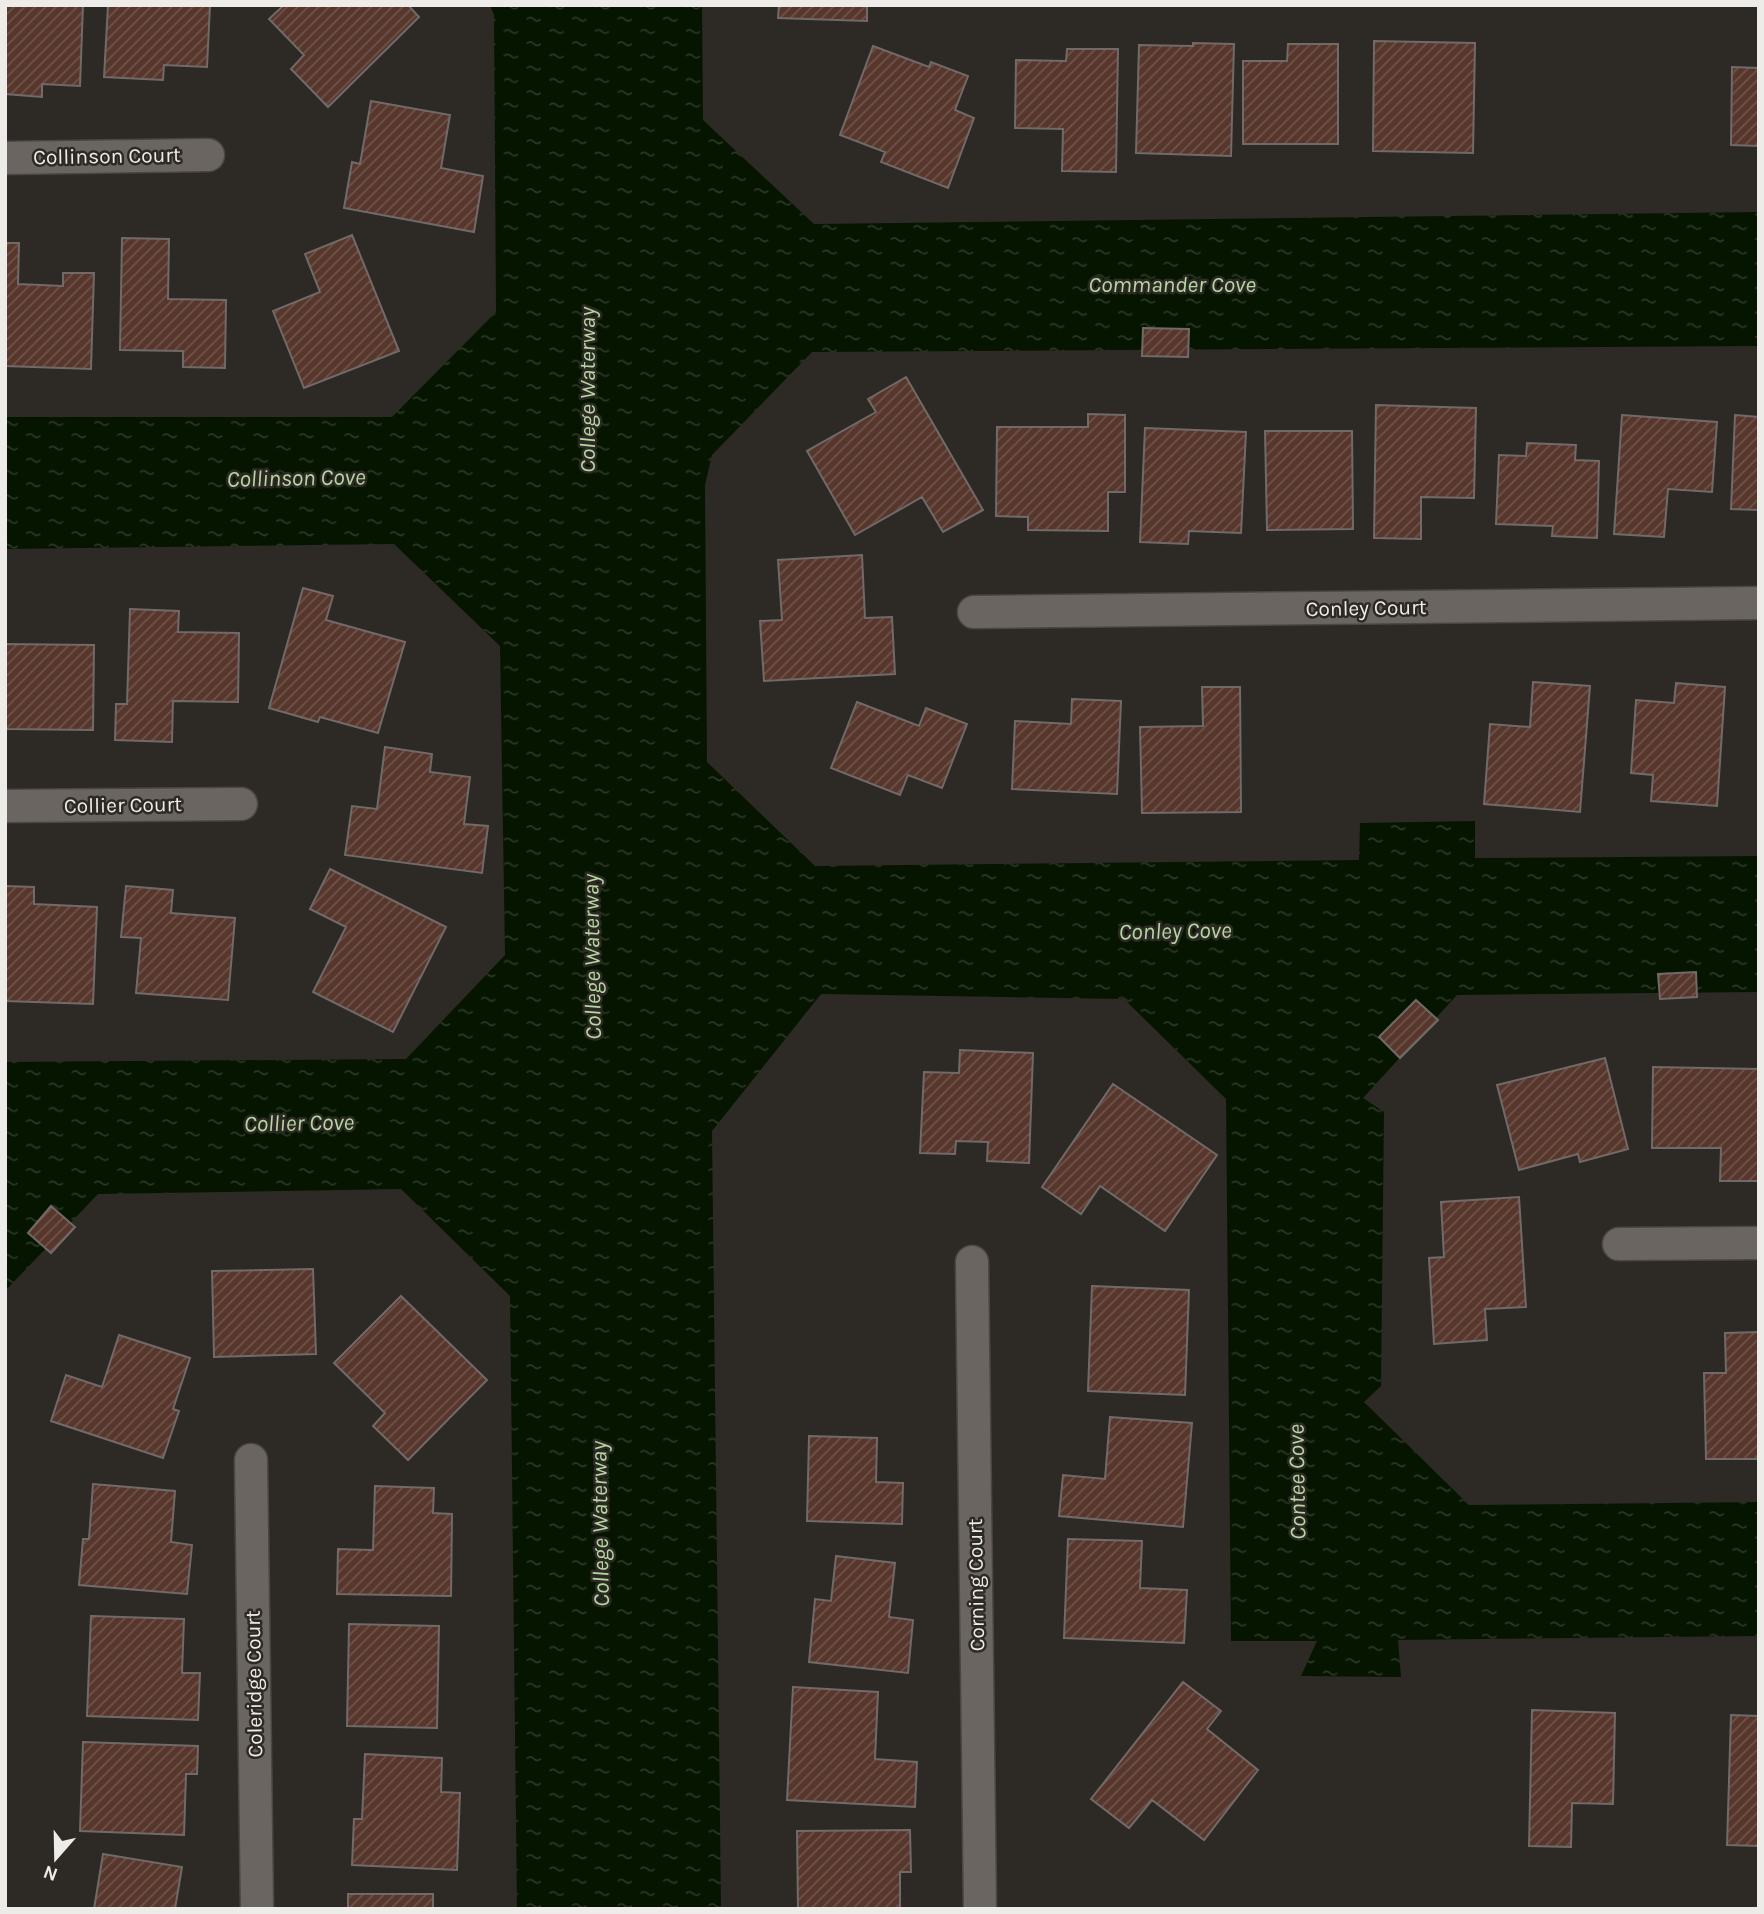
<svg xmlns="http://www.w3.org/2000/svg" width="1764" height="1914" viewBox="0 0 1764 1914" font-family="Karla,sans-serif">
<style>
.water{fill:url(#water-ripples)}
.building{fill:url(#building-hatch);stroke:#716a68;stroke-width:2}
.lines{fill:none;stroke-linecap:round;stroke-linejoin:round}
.street-casing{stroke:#494643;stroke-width:35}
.street{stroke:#6a6561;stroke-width:32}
.labels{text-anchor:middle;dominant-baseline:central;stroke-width:5;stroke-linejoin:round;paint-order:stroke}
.street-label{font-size:21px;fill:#eeece9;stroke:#2d2924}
.water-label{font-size:23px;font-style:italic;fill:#b5d7a1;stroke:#2d2924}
</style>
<defs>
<pattern id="water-ripples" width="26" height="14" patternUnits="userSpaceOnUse" patternTransform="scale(1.75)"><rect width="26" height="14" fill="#061500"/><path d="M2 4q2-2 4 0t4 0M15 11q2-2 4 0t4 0" fill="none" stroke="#2b3725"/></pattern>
<pattern id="building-hatch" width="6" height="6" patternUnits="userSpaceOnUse" patternTransform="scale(1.75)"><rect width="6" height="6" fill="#57362c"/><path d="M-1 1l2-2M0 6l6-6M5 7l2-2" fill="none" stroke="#6f534b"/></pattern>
</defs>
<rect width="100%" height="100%" fill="#2d2924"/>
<path class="water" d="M490,5H702L703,120L814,224L1759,212V346L812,352L712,455L705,485L707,762L815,866L1359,860L1360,823L1475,821V858L1759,856V992L1457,995L1363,1098L1384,1112L1381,1386L1364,1402L1469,1505L1759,1502V1636L1398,1640L1401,1677L1301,1676L1317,1641H1231L1226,1099L1124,999L821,994L712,1131L721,1909H517L510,1296L401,1189L98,1194L5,1291V1062L406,1059L505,955L500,646L394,544L5,549V417H392L496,312L494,15Z"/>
<path class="building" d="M5,5H83L80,86L42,84V97L5,94Z
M108,5H210L207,67L164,65L163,80L104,77Z
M284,5H408L419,17L328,107L291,69L304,55L269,19Z
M779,5H867V21L778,18Z
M1374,41L1475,43L1473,153L1373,151Z
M1193,43L1234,44L1231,156L1136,153L1139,45L1193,46Z
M1288,44H1338V144H1243V61H1287Z
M873,46L929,67L931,62L968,76L955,110L974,118L948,188L881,162L885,152L840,135Z
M1067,49H1118L1116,172L1062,171L1063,129L1015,128L1016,60L1066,61Z
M1732,67L1759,68V146L1731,145Z
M371,101L450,115L441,168L483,176L474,232L344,208L352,162L360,164Z
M352,235L399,351L304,388L273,311L320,292L305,254Z
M122,238L169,239L168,299L226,300L225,368L183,367V351L120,350Z
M5,243H19L18,284L63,286V273H94L91,369L5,366Z
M1143,328L1189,329L1188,357L1142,356Z
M906,377L983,510L943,532L922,497L855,535L807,451L876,412L868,399Z
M1376,405L1476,408L1474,498L1421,497V539L1374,538Z
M1088,414L1125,415V492H1108V531L1028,530V517L996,516L997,427H1088Z
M1622,415L1717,422L1712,492L1668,489L1664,537L1614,534Z
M1735,415L1759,417V510L1731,509Z
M1145,428L1246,432L1241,533L1189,531L1188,544L1140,542Z
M1265,431H1352L1353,529L1267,530Z
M1527,443L1576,445L1575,460L1599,461L1597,538L1552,536L1553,526L1496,524L1499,455L1526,456Z
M862,555L865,618L892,617L895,674L764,681L760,621L782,620L778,560Z
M303,588L333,596L326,620L405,642L378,733L320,717L318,722L269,708Z
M130,609L179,611L178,632L239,633L238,702L173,701L172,742L115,740L116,704H127Z
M5,644L94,645L93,730L5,729Z
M1533,682L1590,686L1580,812L1484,804L1490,724L1530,727Z
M1676,683L1725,687L1717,806L1651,801L1653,775L1631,773L1636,700L1674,703Z
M1202,687H1240L1241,812L1142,813L1140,727L1203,726Z
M1072,699L1121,701L1117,794L1012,789L1015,721L1071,724Z
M857,702L919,726L926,708L967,724L942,788L908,775L900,795L831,768Z
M385,747L432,754L430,772L470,777L464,824L488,826L482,873L345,855L352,806L377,809Z
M330,869L446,927L393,1032L313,992L346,927L310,909Z
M5,886L34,887V904L97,907L93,1004L5,1001Z
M126,886L173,890L171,913L235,918L228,1000L136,993L141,938L121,937Z
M1696,972L1697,997L1660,999L1658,974Z
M1416,1000L1438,1020L1400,1058L1379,1037Z
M960,1050L1033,1053L1029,1163L987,1161L988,1142L956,1141L955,1154L920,1153L924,1072L959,1073Z
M1605,1058L1628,1149L1580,1162L1578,1154L1519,1170L1497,1085Z
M1653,1067L1759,1069V1181H1720L1721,1148H1652Z
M1113,1084L1217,1155L1165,1231L1100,1186L1081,1214L1042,1187Z
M1519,1197L1526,1307L1485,1309L1487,1340L1434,1344L1429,1258L1444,1257L1441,1202Z
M51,1206L75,1227L51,1253L28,1233Z
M313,1269L316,1354L214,1357L212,1271Z
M1092,1286L1189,1290L1185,1395L1088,1391Z
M401,1296L487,1380L408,1460L373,1426L385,1413L334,1363Z
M1759,1332V1459H1706L1704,1373H1726L1725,1333Z
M119,1335L190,1358L173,1409L179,1411L163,1458L51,1421L66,1375L102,1387Z
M1110,1417L1192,1423L1183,1527L1059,1516L1063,1475L1105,1479Z
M809,1436L877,1438L876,1482L903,1483L902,1524L807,1521Z
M93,1484L175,1491L171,1542L192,1545L187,1594L79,1585L83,1539H89Z
M375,1486L434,1488L433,1513L452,1514L451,1596L337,1594L338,1549L373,1550Z
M1068,1539L1142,1541L1140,1588L1187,1590L1184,1643L1064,1638Z
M836,1556L895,1563L889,1617L913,1620L908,1673L809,1662L815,1599L831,1601Z
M91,1616L184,1619L182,1673H200L198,1720L87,1716Z
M349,1624L439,1626L437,1728L347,1726Z
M1183,1682L1221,1711L1207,1729L1258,1770L1204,1840L1152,1800L1129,1828L1091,1799Z
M793,1687L878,1692L875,1759L917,1762L915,1807L787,1800Z
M1532,1710L1615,1713L1613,1804L1572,1803L1571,1847L1529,1846Z
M1731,1715L1759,1716V1846L1727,1845Z
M83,1742L198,1746L197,1774H186L184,1835L80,1831Z
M365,1754L442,1758L441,1792L460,1793L457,1870L352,1865L354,1819H362Z
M910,1830L911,1872H900V1909H798L797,1831Z
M103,1854L182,1867L175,1909H94Z
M348,1894H433V1909H348Z"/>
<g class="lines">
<defs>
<path id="street" d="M5,158L208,155
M974,612L1759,603
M5,806L241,804
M1619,1244L1759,1243
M972,1262L980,1909
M251,1460L257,1909"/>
</defs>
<use href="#street" class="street-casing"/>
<use href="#street" class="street"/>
</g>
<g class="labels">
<g class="street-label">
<text transform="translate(107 156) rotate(-1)">Collinson Court</text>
<text transform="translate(1366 608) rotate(-1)">Conley Court</text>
<text transform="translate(123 805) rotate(-1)">Collier Court</text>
<text transform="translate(976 1585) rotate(-91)">Corning Court</text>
<text transform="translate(254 1684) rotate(-91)">Coleridge Court</text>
</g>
<g class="water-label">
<text x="1172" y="284">Commander Cove</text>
<text transform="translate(587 390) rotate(-90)">College Waterway</text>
<text transform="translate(296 478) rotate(-1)">Collinson Cove</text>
<text transform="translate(1175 931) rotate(-1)">Conley Cove</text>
<text transform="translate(592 957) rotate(-91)">College Waterway</text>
<text transform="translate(299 1123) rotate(-1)">Collier Cove</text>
<text transform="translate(1297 1482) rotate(-91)">Contee Cove</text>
<text transform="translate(600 1524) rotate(-91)">College Waterway</text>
</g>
</g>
<rect width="1764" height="1914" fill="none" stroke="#eeece9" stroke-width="14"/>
<g transform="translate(56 1858) rotate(200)" stroke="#2d2924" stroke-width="5" paint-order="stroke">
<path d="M0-5L12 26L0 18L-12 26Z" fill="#eeece9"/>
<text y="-10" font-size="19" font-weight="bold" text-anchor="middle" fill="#eeece9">N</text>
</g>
</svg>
